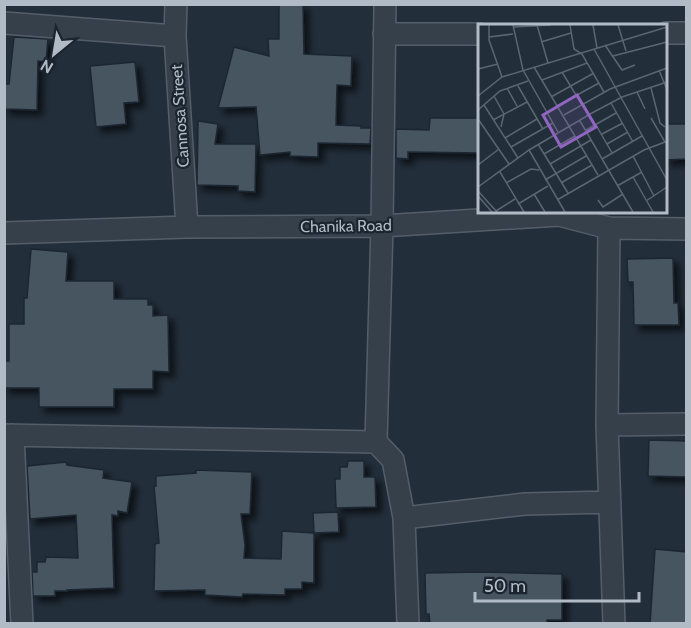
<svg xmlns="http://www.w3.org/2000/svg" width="691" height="628" viewBox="0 0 691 628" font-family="Cabin,sans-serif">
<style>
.building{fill:#465461;stroke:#1d2731;stroke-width:1.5;filter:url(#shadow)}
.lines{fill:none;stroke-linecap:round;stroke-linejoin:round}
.minor-casing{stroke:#545e68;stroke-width:24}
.minor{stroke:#36404b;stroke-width:21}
.labels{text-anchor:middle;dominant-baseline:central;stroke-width:4.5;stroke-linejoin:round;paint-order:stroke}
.street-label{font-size:16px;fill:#b1bbc6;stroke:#1b252f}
.inset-road{fill:none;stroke:#5b6672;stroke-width:1.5}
.view{fill:#9165c2;fill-opacity:0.15;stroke:#9165c2;stroke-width:3}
.inset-edge{fill:none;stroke:#b1bbc6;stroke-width:3}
</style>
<defs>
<filter id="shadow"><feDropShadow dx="5.5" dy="5.5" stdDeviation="3" flood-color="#0009"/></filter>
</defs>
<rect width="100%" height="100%" fill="#222e3a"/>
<path class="building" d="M279,4H303L304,54L352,56L351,86L337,85L336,125L361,126V128H371L370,144L318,143V157L290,156V152L260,155L256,107L218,108L234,47L269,56L268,39H279Z
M14,37L48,39L46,62L38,61L37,110L4,109V84H9Z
M135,62L139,102L124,103L126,124L96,127L90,66Z
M430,118H480V153L408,152V159L396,158V129L429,130Z
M198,121L218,124L215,144H256L255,192L238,191V186L197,185Z
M666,124H687V159L666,160Z
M31,249L68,252L66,281H114V299H148V305H153V316L168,315L169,372L153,371V389H114V407H39V388H4V361H9V324H24V298H27Z
M673,258L674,303H678L679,325H634L633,282H628L627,259Z
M649,440L687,441V477L648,476Z
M348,461H364V477H375L376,507L336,508L335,479H340V467H347Z
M66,462L67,465L104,470L103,478L132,482L127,513L118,511V516L112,515L114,588L67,590V591H55V596H33L32,572H37V562H45L46,557L78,558L76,515L30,519L27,466Z
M196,470L252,472L250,514H241L245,545L244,558L281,559L282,531L314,533V583L302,582V589H285V595L243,594L242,597L205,595V590L154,591L155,544L159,543L154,486H156V476L196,473Z
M338,512L339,532L314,533L313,513Z
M655,549L687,552V624H650Z
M480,572L562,574V620H547V624H430L429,614H426L425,573Z"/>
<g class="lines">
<defs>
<path id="minor" d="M176,4L175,36L187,227
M385,4L382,226L376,442L393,460L404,518L408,624
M4,23L175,36
M666,33H686
M384,34H480
M609,228L607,425L614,624
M4,233L187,227L382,226L559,215L609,228L686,229
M607,425L686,424
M4,435L376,442
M13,435L22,624
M404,518L525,504L610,502"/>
</defs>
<use href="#minor" class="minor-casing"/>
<use href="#minor" class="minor"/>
</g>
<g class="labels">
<g class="street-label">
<text transform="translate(180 116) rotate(-94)">Cannosa Street</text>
<text transform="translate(346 226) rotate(-1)">Chanika Road</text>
</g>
</g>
<g transform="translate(478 24)">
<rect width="189" height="189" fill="#222e3a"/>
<path class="inset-road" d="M11,1V16L24,53M35,1L45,46L80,108M59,1L70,39M92,1L96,25L104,30L126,68M115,1L119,24M140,1L148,27M35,3L73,1M11,13L35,10M63,18L93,9M127,21L144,46L157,41M116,25L189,156M135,32L189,18M56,43L120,151M0,45L20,40M181,46L189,66M84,48L104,81M64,56L109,39M40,62L65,105M29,64L39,82M173,64L182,99L187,103M159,68L167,85M0,72L24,53L189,3M16,72L26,90L23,103M73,73L116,49M133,79L155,118M6,81L40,134M79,82L121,59M0,86L22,67L50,57M86,91L132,65L189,44M0,95L31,140M15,96L49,78M102,97L155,188M118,101L134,129M108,106L138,89M124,110L145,99M27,114L59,95M60,120L90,169M129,120L150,108M33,123L75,99M51,126L87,188M66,130L97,112M155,132L176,172M124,135L164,112M72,140L113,116M0,141L21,125M22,148L46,188M155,153L175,188M67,156L108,132M28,159L53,145L61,146M83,159L114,141M139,162L164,148M0,163L51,126L114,89L144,73L189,58M0,167L19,188M56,170L67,188M0,172L14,188M79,176L166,126L187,118L173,94M120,176L125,183L145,170M168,177L189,163M40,180L70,162M18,187L37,175"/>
<path class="view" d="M99,71L118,103L83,123L65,91Z"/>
<rect width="189" height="189" class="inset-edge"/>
</g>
<rect width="691" height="628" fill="none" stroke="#b1bbc6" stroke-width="12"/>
<g transform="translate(54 54) rotate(210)" stroke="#1b252f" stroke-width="4.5" paint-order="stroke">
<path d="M0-4.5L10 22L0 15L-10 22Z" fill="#b1bbc6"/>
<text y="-9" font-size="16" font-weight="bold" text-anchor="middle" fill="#b1bbc6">N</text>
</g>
<path d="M475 592v9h164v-9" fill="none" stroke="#b1bbc6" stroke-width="3"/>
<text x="484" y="592" font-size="18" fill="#b1bbc6" stroke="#1b252f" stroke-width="4.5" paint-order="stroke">50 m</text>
</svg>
